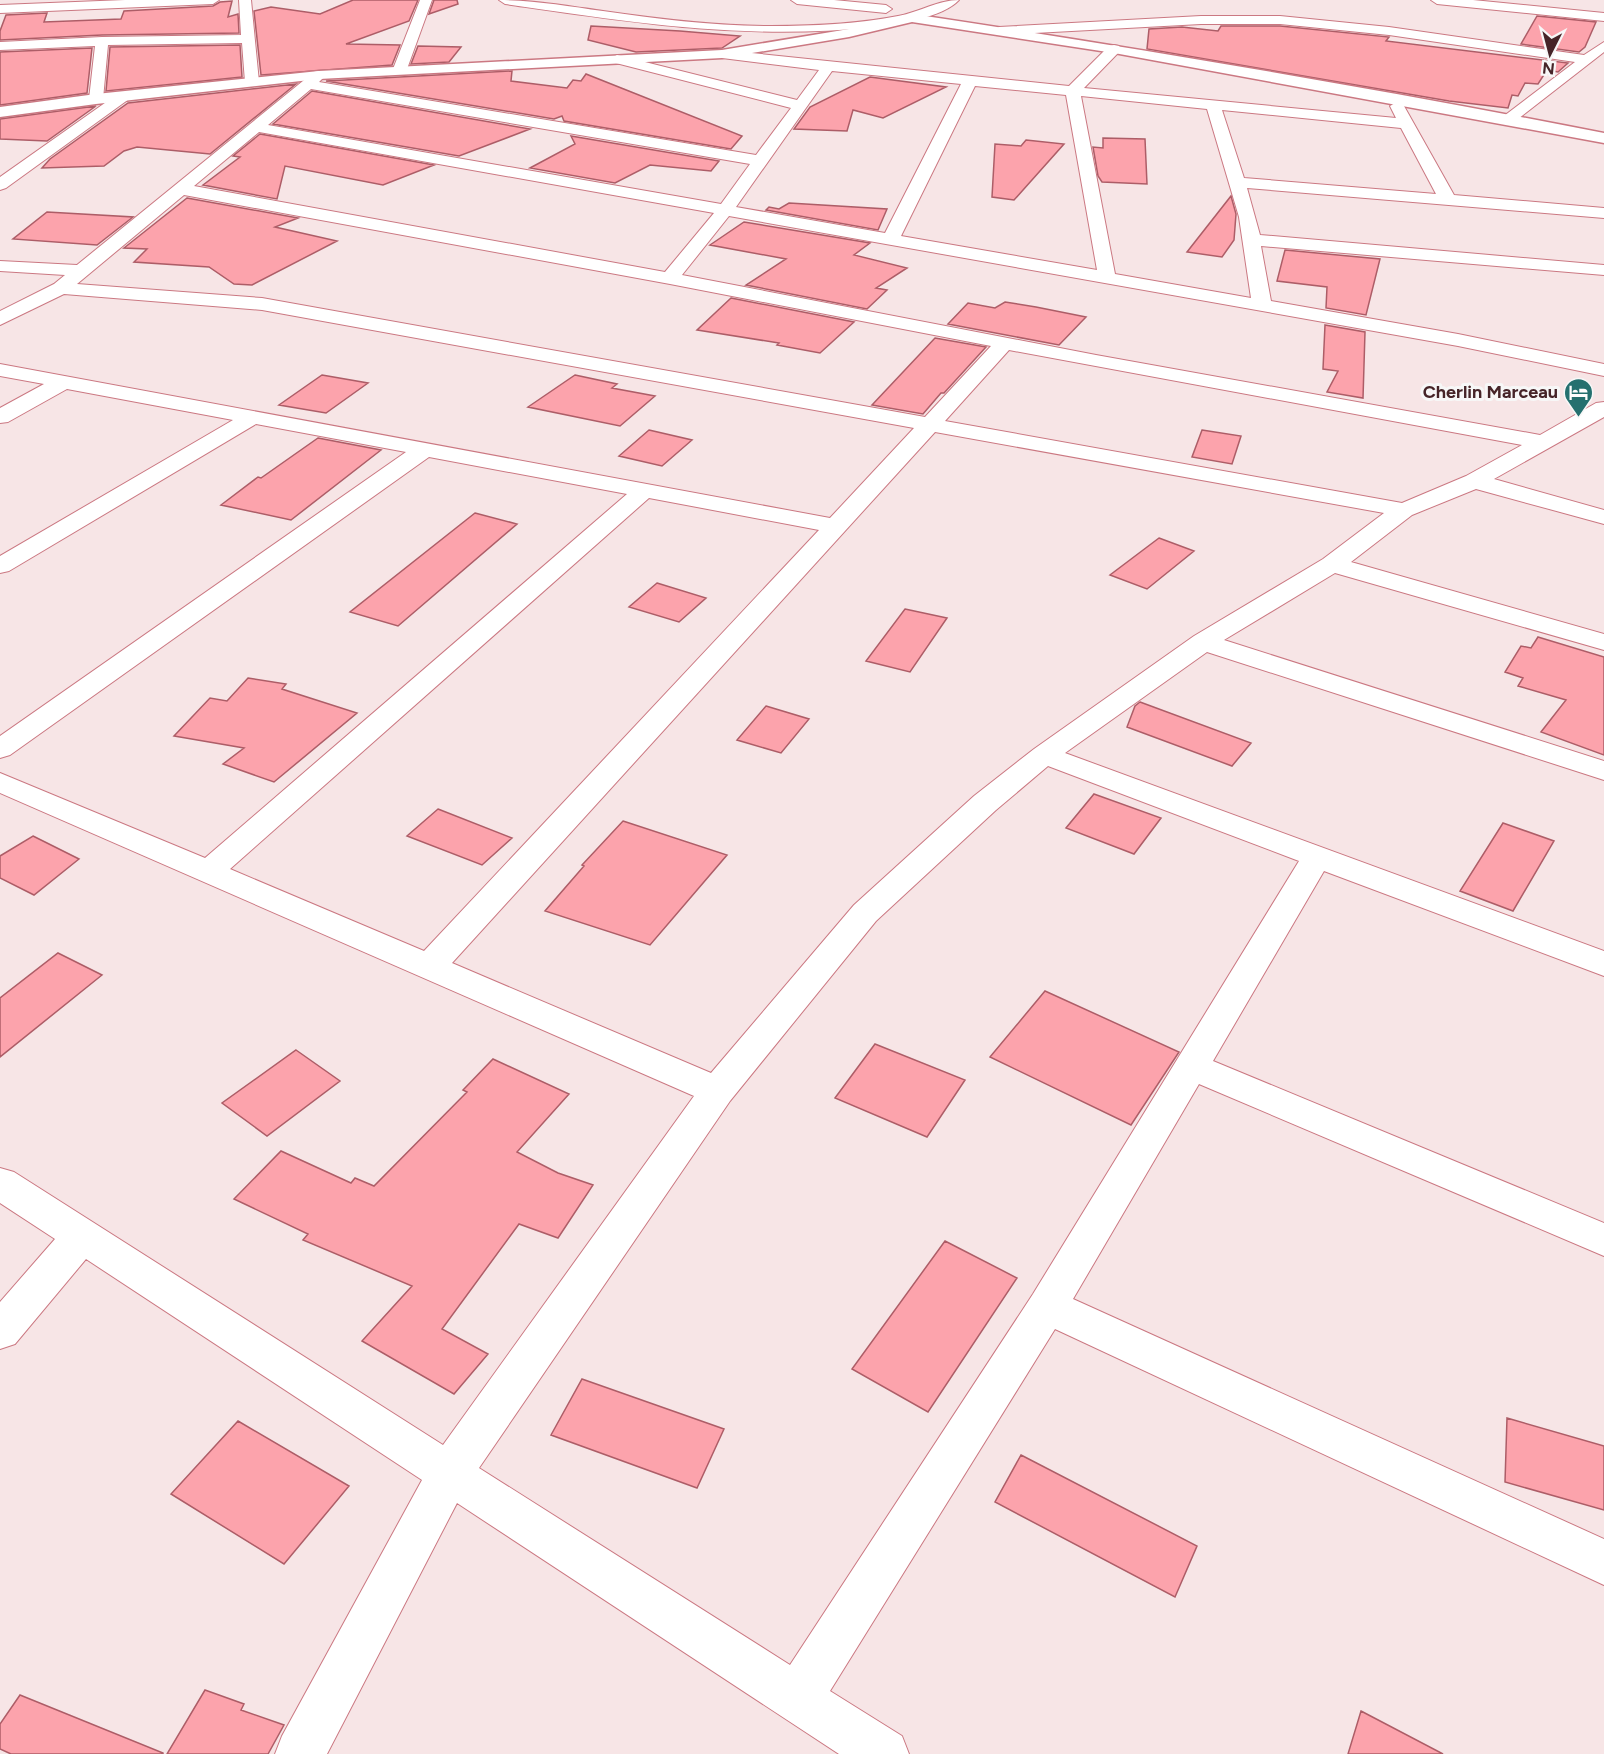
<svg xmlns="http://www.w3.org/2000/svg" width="1604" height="1754" viewBox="0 0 1604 1754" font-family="Figtree,sans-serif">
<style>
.building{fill:#fca3ac;stroke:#ad5d67;stroke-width:1.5}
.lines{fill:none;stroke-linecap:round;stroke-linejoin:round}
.minor-casing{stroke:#cb7882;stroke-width:2}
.tertiary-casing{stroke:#cb7882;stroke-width:3}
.minor{fill:#fff;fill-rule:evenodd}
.tertiary{fill:#fff;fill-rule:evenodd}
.labels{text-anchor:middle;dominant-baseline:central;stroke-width:6;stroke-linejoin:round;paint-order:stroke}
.far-poi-label{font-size:18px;font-weight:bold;fill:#462428;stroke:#f7f7f7;text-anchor:end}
</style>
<rect width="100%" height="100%" fill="#f7e5e6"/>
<path class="building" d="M353,0H418L409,21L346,44L400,45L392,65L261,75L254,11L271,7L320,14Z
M434,0H457L458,4L429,14Z
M232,1L228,17L238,14L239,33L102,35L0,40V31L6,15L47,13L44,22L121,19L124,11L213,6L220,2Z
M1537,16L1596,22L1585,47L1579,52L1521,44Z
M591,26L680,31L740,36L722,48L636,52L588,40Z
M1221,26H1280L1389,37L1386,41L1568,63L1558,72L1547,70L1538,84L1525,83L1518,96L1512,95L1508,108L1449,101L1147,49L1149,29L1182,27L1218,31Z
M240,45L242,77L106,91L110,47Z
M418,46L461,47L449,62L411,64Z
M92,48L87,93L0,105V52Z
M512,71L511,81L567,88L573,80L581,81L586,74L742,136L731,149L564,121L562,116L554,119L326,81Z
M870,77L946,87L883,118L853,110L847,131L794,129L810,107Z
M296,84L210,154L137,147L124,151L104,166L42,168L50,159L128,103Z
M312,91L530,129L459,156L273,124Z
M96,106L47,141L0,139V119Z
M260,134L434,165L383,185L285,166L277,199L203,185L240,157L233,156Z
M571,136L719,161L711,171L650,165L615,183L530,168L575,144Z
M1103,138L1145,139L1147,184L1102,182L1098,176L1093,147L1103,148Z
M1026,140L1064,144L1014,200L992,197L995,144L1021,146Z
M1231,196L1236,214L1234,240L1222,257L1187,252Z
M187,198L298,218L275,227L337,241L252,285L234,284L209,267L134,262L147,249L124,248Z
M789,203L887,209L878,230L766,210L769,207L779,209Z
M47,212L133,217L97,245L13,239Z
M744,222L870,243L854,255L907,268L876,288L887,290L867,309L746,285L786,259L710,245Z
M1285,250L1380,259L1366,315L1326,308L1327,287L1277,281Z
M731,298L854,322L820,353L777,345L779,343L697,330Z
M1005,302L1036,307L1086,317L1059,345L948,324L968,303L995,308Z
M1325,325L1365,332L1363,398L1327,392L1338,371L1323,369Z
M935,338L986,347L944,393H941L923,414L872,405Z
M322,375L368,383L326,413L279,405Z
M575,375L617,384L612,388L655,396L620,426L528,407Z
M649,430L692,440L662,466L619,456Z
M1202,430L1241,436L1232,464L1192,457Z
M318,438L381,450L291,520L221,505L258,477L261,478Z
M475,513L517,524L398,626L350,612Z
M1159,538L1194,551L1147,589L1110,575Z
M657,583L706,598L679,622L629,607Z
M905,609L947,618L910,672L866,661Z
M1538,637L1604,657V755L1541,732L1566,700L1518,686L1523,678L1505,672L1521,646L1531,648Z
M248,678L286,684L282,689L357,713L274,782L223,764L244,748L174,736L210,698L227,701Z
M1140,702L1251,743L1232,766L1127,727L1135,706Z
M766,706L809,719L781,753L737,740Z
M1094,794L1161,818L1134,854L1066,828Z
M438,809L512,838L482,865L407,836Z
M623,821L727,855L650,945L545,911L584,866L582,865Z
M1503,823L1554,841L1513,911L1460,891Z
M33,836L79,859L34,895L0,878V856Z
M58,953L102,975L0,1057V998Z
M1045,991L1179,1052L1131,1125L990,1057Z
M875,1044L965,1080L927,1137L835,1098Z
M296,1050L340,1081L267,1136L222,1103Z
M493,1059L569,1094L517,1152L558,1173L593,1185L558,1238L519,1224L442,1329L488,1354L454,1394L362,1341L412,1286L303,1240L308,1234L234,1199L281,1151L351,1183L355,1178L374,1186L467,1092L463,1090Z
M945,1241L1017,1278L928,1412L852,1369Z
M582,1379L724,1429L697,1488L551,1435Z
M1507,1418L1604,1446V1510L1505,1482Z
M238,1421L349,1486L284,1564L171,1494Z
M1021,1455L1197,1546L1175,1597L995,1502Z
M205,1690L244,1704L241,1710L284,1725L268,1754H167Z
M20,1695L163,1753V1754H11L0,1749V1724Z
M1361,1711L1443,1754H1348Z"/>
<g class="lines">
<defs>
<path id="minor" d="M125,0H219L213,4L0,13V5Z
M239,0H251L259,82L252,86L245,82L242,43L108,45L103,99L96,103L89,99L95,46L0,50V42L102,37L241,35Z
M420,0H432L407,69L405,72H395L393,69Z
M499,0C534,0 568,6 603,11C658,19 715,26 771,26C813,26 857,24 898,16C920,12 938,0 959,0C942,18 897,24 873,27C747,41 629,22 505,4Z
M791,0H834L886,5L892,9L886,13L797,4Z
M1431,0H1473L1604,13V21L1437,4Z
M1201,16H1280L1389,27L1584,55L1604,42V52L1514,122L1509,123L1502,119L1504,116L1575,62L1389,35L1280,24H1201L999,35L993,31L999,27Z
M1114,45L1119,46L1121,49L1119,52L1084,88L1396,118L1390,106L1397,102L1404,106L1454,195L1604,208V218L1247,188L1260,235L1604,265V275L1261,246L1271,301L1458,334L1604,364V376L1458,346L729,216L682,275L1096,355L1540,435L1596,403L1604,402V417L1494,479L1604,510V524L1476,489L1412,515L1351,562L1604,634V650L1335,573L1224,640L1604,761V780L1207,652L1065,753L1604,951V976L1324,871L1213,1061L1604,1223V1256L1199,1084L1073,1299L1604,1539V1585L1055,1329L830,1691L902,1736L909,1754H839L457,1503L327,1754H275L282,1736L422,1480L86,1259L15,1344L0,1349V1302L55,1239L0,1203V1168L14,1172L443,1445L694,1096L0,793V773L205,858L627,494L429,457L10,755L0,758V736L406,452L256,424L9,571L0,573V556L233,420L67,389L8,422L0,423V408L44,384L0,376V364L830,518L914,428L262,310L64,294L0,325V311L54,284L65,275L0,271V261L77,265L314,72L319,71L326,75L319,82L756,155L791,108L612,62L610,59L617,55L797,100L819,70L722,58L715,54L722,50L1069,86L1109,46ZM832,71L961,84L885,233L736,207ZM975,86L1066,95L1097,270L901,236ZM311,89L750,164L721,204L268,125ZM1081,96L1207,109L1239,217L1251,298L1115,274ZM1222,110L1401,128L1436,194L1244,178ZM259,132L714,213L665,272L194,186ZM184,195L670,284L991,346L925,417L262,298L77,284ZM1009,350L1522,445L1466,476L1402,503L945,421ZM935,432L1384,513L1323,559L1194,636L1034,749L974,796L854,905L711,1073L452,963ZM649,498L819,530L424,951L230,869ZM1048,766L1299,861L1033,1294L790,1665L479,1468L730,1101L876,921L996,810Z
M124,92L131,96L129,99L6,188L0,190V177L119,93Z"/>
<path id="tertiary" d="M912,14C1143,49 1374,88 1604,133V143L1114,53L912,22L849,37L722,58L319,79L96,104L0,117V107L96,94L319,71L722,50L849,29Z"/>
</defs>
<use href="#minor" class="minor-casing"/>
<use href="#tertiary" class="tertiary-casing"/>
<use href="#minor" class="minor"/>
<use href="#tertiary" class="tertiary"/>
</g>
<defs>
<symbol id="hotel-pin" viewBox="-11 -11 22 30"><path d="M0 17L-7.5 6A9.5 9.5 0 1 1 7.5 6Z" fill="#25706f" stroke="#f7f7f7"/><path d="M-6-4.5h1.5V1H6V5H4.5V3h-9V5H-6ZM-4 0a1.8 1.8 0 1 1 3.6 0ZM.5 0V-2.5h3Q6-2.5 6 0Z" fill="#fff"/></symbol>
</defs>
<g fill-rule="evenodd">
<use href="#hotel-pin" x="1562" y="376" width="33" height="45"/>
</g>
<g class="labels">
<g class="far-poi-label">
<text x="1558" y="392">Cherlin Marceau</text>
</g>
</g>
<g transform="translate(1550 54) rotate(186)" stroke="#f7f7f7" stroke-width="4.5" paint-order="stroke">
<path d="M0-4.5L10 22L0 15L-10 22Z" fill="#462428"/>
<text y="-9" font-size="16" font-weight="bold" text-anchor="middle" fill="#462428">N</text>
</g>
</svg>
